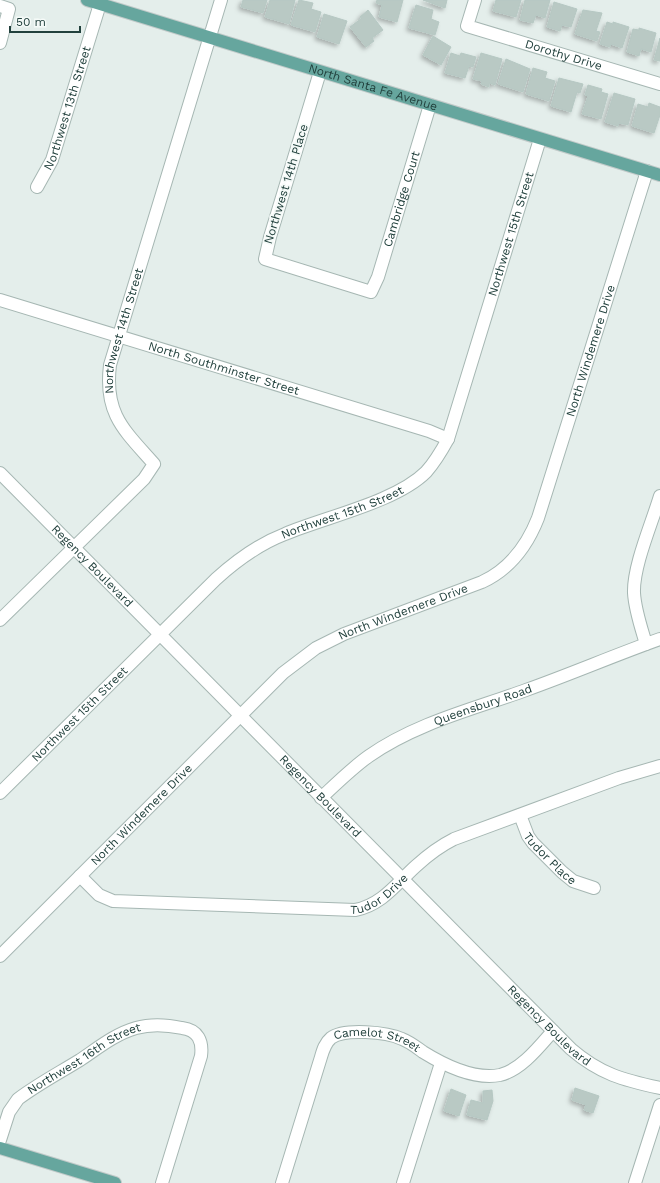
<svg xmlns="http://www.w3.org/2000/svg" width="660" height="1183" viewBox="0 0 660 1183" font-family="'Work Sans',sans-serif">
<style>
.building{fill:#b9c9c4;stroke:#b6c8c3;filter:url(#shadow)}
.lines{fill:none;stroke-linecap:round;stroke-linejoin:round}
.minor-casing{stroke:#a6b7b3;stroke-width:14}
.major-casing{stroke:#c1cac9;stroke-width:14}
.minor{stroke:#fff;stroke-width:12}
.major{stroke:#66a69e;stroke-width:12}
.labels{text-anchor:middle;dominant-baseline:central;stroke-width:3.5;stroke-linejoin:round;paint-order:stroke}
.street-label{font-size:12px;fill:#22413d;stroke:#f5faf8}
</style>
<defs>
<filter id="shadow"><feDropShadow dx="-2.5" dy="2.5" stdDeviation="2" flood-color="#0004"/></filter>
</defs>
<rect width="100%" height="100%" fill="#e4eeeb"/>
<path class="building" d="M243,0H267L263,13L241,7Z
M270,0H295L289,24L265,17Z
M299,0L313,3L311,9L321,12L315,32L291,25Z
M377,0H403L397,22L379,17L382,5L376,3Z
M423,0H447L445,8Z
M496,0H521L516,17L493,11Z
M525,0H550L545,18L536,15L533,23L520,20Z
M554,2L577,9L571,27L562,25L560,31L547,27Z
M416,5L433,10L431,19L439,22L435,35L409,28Z
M368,10L383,30L372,38L374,41L366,47L350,27L362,18L360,17Z
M583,10L602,13L596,31L600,32L597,41L575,34Z
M324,14L347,21L339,44L317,37Z
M607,22L613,24V22L629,27L622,48L611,44L610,47L600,44Z
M639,28L656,33L651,52L641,49L639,56L627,52L633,29L639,30Z
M433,36L451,47L441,65L423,55Z
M660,38V61L654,60Z
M451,53L460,56L461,53L476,57L473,67L469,66L465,78L445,73Z
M481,53L502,59L495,85L489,83V87L481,84L482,81L473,79Z
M506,59L530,69L523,92L498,84Z
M533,68L547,72L545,78L555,81L549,101L526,94Z
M559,78L583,84L580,93L577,92L571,112L551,106Z
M588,85L602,89L601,92L608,94L601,119L582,114L588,96L585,95Z
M614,93L635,99L628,125L619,123L618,126L605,122Z
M649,103L660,107V115L654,133L632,126L638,104L648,107Z
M575,1088L599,1096L593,1113L584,1110L586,1105L572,1100Z
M451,1089L466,1095L459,1116L444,1111Z
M492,1090L493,1101L487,1120L467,1115L471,1100L483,1103V1091Z"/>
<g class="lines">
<defs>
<g id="minor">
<path id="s1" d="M475,0L467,26L660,84"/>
<path d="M0,6L9,9L0,43"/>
<path id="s2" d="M320,72L270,237L265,259L371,292L378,277L430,105"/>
<path id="s3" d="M37,187L52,160L100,4"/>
<path id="s4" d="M0,300L429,431L448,439"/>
<path id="s5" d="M0,473L571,1049C600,1074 623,1080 660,1088"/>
<path id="s6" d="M0,620L144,479L154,464C124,430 104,414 110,365L221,0"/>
<path d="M646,644C641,627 635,610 634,593C633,566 652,523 660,496"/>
<path id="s7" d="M0,793L216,579C237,560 259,544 285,534C325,517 396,502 426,472C435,462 442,450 448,439L540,139"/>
<path id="s8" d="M321,798C337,783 352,768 369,756C416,723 474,709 526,690C571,674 615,655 660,639"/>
<path id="s9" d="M520,815L528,836L533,843L562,872L573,881L594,888"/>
<path id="s10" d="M80,876L99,895L113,901L355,910C382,905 397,883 416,866C428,855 440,846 454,839L619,778L660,766"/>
<path id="s11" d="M0,956L283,673L316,648L344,634L482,582C510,569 527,546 538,518L647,171"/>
<path id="s12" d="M0,1140L9,1112L18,1099C38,1084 59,1073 80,1060C98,1048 115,1034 136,1028C150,1024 168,1025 182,1028C198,1030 203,1041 201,1056L162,1183"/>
<path id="s13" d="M282,1183L321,1057C323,1050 325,1043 331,1038C344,1028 387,1032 402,1039C410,1042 416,1047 423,1052C444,1065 474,1080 500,1075C521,1070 539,1047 553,1031"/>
<path d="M403,1183L441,1063"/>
<path d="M635,1183L660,1105"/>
</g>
<g id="major">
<path id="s14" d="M87,0L660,175"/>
<path d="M0,1148L115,1183"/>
</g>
</defs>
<use href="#minor" class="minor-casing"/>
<use href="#major" class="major-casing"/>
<use href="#minor" class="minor"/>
<use href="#major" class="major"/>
</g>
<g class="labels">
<g class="street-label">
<text stroke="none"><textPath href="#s1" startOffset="128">Dorothy Drive</textPath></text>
<text stroke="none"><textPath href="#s14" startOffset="299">North Santa Fe Avenue</textPath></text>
<text stroke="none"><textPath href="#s3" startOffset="85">Northwest 13th Street</textPath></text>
<text transform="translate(286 184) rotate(-73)">Northwest 14th Place</text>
<text stroke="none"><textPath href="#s2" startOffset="404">Cambridge Court</textPath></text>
<text stroke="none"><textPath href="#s7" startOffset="796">Northwest 15th Street</textPath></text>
<text stroke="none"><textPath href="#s6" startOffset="369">Northwest 14th Street</textPath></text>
<text stroke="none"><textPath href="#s11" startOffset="883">North Windemere Drive</textPath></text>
<text stroke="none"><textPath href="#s4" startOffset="234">North Southminster Street</textPath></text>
<text stroke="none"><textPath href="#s7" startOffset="448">Northwest 15th Street</textPath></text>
<text stroke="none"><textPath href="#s5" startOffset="131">Regency Boulevard</textPath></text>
<text stroke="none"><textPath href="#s11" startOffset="536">North Windemere Drive</textPath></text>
<text stroke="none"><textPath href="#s8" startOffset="189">Queensbury Road</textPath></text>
<text stroke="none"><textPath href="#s7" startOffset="112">Northwest 15th Street</textPath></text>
<text stroke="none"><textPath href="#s5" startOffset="455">Regency Boulevard</textPath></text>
<text stroke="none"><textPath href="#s11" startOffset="200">North Windemere Drive</textPath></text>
<text stroke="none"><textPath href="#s9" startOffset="54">Tudor Place</textPath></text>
<text stroke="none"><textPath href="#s10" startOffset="313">Tudor Drive</textPath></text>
<text stroke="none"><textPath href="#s5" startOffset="779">Regency Boulevard</textPath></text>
<text stroke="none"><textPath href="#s13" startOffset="202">Camelot Street</textPath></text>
<text stroke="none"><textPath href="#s12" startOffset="123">Northwest 16th Street</textPath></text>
</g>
</g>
<path d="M10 26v6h70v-6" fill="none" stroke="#22413d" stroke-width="2"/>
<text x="16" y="26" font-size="12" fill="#22413d" stroke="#f5faf8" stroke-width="3" paint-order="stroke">50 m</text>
</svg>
